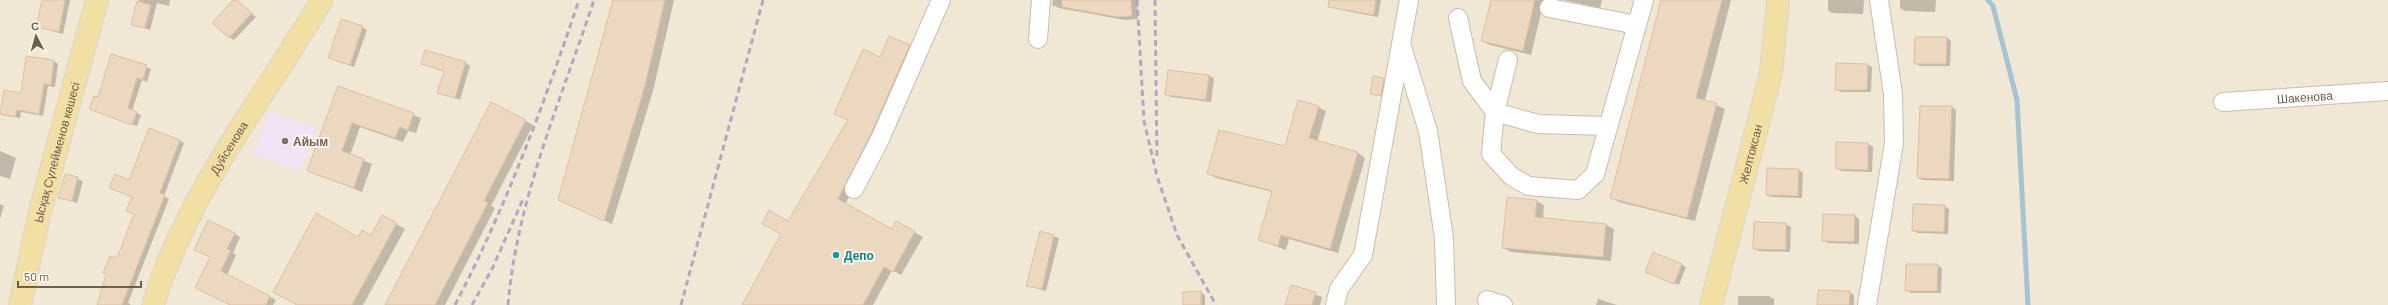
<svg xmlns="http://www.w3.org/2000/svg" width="2388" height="305" viewBox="0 0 2388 305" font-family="Barlow,sans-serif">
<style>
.residential{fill:#f0e7d4}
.education{fill:#f1e2f6}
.shadow{fill:#0003}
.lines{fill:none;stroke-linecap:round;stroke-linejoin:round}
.stream{stroke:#a3c4d1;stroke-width:5}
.building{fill:#ecd7c0;stroke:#ddc0a2}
.minor-casing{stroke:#c9bdad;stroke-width:20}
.major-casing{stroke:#dad5d1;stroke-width:24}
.minor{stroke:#fff;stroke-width:18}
.major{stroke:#f1dfa4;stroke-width:22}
.rail{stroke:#b8a5c2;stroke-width:3;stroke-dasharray:6 4;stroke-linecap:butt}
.education-dot{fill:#8d6e63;stroke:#fdf8eb;stroke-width:1.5}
.culture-dot{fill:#0f9aa8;stroke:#fdf8eb;stroke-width:1.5}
.labels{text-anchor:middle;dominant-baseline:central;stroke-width:4;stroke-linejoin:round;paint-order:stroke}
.street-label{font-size:12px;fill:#6f5e4d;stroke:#fdf8eb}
.education-label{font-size:12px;font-weight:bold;fill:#785e54;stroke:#fdf8eb;text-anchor:start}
.culture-label{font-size:12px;font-weight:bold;fill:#0d838f;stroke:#fdf8eb;text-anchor:start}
</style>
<rect width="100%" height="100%" fill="#faf4e5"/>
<path class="residential" d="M0,0H2388V305H0Z"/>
<path class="education" d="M269,112L316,128L301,171L254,154Z"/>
<path class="shadow" d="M43,0H70L63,34L37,27Z
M139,0H170L169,6L157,3L150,30L132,24Z
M235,0L256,17L234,40L229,37Z
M614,0H674L653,91L612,224L559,200Z
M1053,0H1137L1138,19L1125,20L1059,8L1052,5Z
M1343,0H1381L1378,17L1346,11L1342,9Z
M1492,0H1544L1531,55L1490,45L1482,41Z
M1564,0H1602L1600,8Z
M1662,0H1731L1705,100L1725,109L1695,221L1619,202L1611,197Z
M1828,0H1864L1863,14L1832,13L1828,10Z
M1900,0H1936L1935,12L1905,11L1900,8Z
M362,27L367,30L354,67L329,57Z
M1947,38L1951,41L1950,66H1920L1915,63Z
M909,46L917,50L878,139L845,205L892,231L897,222L923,237L901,275L892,270L873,305H743L849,121L835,114L880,58Z
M112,55L151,69L147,82L142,80L132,111L141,115L137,126L95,111Z
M54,61L58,64L55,87L48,86L43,116L21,112L20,118L1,114Z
M466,63L470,66L460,100L439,92L445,72L422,64Z
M1868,65L1872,67L1871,92H1841L1836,89Z
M1169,71L1209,76L1214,78L1211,102L1171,97L1166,94Z
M1374,77L1388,82L1386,98L1371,93Z
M338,87L421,118L416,133L408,131L403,142L360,127L350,155L372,164L362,192L309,171Z
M1318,107L1326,111L1317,142L1358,153L1365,158L1338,253L1289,239L1286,250L1259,240L1273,192L1216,178L1209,174L1286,147Z
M1952,107L1956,110L1954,181L1923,180L1918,177Z
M525,121L533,125L491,206L495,208L445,305H386Z
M180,141L184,143L164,196L169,199L128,303L131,305H98L135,215L128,211L133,198L115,190L130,181Z
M1837,143L1868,144L1873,147L1872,172L1841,171L1837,168Z
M0,151L16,158L10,179L0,176Z
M1799,170L1803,173L1802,198L1772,197L1767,195Z
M65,175L83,181L77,203L60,197Z
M1536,201L1544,205L1543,219L1606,225L1614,229L1611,261L1511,252L1503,248Z
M0,204L4,206L0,219Z
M1944,206L1949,209L1948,234L1918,233L1913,231Z
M382,216L405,229L363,305H299L359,238L372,236Z
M1855,216L1859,219V244L1828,243L1823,240Z
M1786,224L1791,227L1790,252L1759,251L1754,249Z
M1040,233L1059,238L1046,291L1028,286Z
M235,234L240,237L233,253L236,255L227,275L276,300L273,305H231L196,287Z
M1682,265L1686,267L1679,285L1651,274Z
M1937,265L1942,268L1941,293H1911L1906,290Z
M1291,286L1322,297L1320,305H1286Z
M1200,292L1205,295V305H1184Z
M1849,292L1854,295V305H1818Z
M1738,296H1769L1774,299V305H1738Z
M1598,299L1617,305H1596Z"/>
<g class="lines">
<path class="stream" d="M1988,0L1993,6L2017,100L2028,305"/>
</g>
<path class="building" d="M42,0H65L59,32L36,27Z
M233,0H237L252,13L229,38L212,23Z
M613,0H665L645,86L604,221L558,200Z
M1062,0H1131L1132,16L1117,17L1062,7Z
M1329,0H1376L1374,15L1328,7Z
M1491,0H1535L1523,51L1481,41Z
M1661,0H1722L1696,98L1717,103L1687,218L1610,198Z
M137,1L151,5L145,28L131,25Z
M341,19L363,26L350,65L328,58Z
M889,36L910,45L871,134L838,199L892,229L896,221L915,231L893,272L884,267L863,305H742L781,234L762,224L769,210L788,221L848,120L834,114L863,49L880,57Z
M1915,37H1947L1946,64H1914Z
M425,50L466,62L455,98L437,93L444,71L421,64Z
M111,54L147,65L143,80L137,78L128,108L137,112L132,125L89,109L94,96L98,97Z
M26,56L54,60L51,85L44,84L39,114L17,110L15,117L0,114L4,90L21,93Z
M1836,63L1868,64L1867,90H1835Z
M1168,70L1209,75L1206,100L1165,95Z
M1373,76L1384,78L1381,96L1370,94Z
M338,86L414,113L408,130L400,127L395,138L352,123L342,151L364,159L354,188L307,171Z
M1298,100L1319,106L1309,138L1358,152L1330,249L1281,235L1278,246L1258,240L1272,191L1207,174L1219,130L1285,146Z
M491,102L526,120L484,201L488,203L435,305H385Z
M1920,106H1952L1949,179L1917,178Z
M149,128L180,140L160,193L165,195L122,305H97L106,274L103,273L110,256L117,258L134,214L126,211L132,197L109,188L115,174L129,180Z
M1836,142L1868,143V170L1836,169Z
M1767,168L1799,169L1798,196L1766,195Z
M65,174L78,177L72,201L58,198Z
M1507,197L1537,200L1535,217L1606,224L1603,257L1502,248Z
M1913,204L1945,205L1944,232L1912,231Z
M316,213L358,237L362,230L371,235L382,215L397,223L352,305H297L273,292Z
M1823,214L1855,215L1854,242L1822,241Z
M208,220L235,233L227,249L231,250L221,271L270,296L266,305H230L195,288L210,257L194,250Z
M1754,222L1786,223V250L1753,249Z
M1040,231L1054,235L1042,289L1026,286Z
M1653,252L1682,264L1674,284L1645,272Z
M1906,264H1938L1937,291H1905Z
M1291,285L1316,292L1312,305H1285Z
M1818,290L1850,291L1849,305H1817Z
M1201,291V305H1183V292Z"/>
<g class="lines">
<defs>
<g id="minor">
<path d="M1549,8L1637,25"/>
<path d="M1458,18L1472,81L1495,112L1538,124L1608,126"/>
<path d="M1038,39L1041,0"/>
<path d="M1402,47L1428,131L1444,238L1446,305"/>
<path d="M1508,60L1495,112L1491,154L1511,176L1528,186L1578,190L1595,174L1644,0"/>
<path id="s1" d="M2223,102L2388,91"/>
<path d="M854,189L880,139L941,0"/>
<path d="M1487,300L1503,305"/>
<path d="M1335,305L1339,289L1363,255L1409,0"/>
<path d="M1867,305L1894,143L1893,94L1879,0"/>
</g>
<g id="major">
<path id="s2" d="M20,305L40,211L97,0"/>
<path id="s3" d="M153,305C187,192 263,100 322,0"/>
<path id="s4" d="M1711,305L1771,73L1778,0"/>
</g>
</defs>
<use href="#minor" class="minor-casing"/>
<use href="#major" class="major-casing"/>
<use href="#minor" class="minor"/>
<use href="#major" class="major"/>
<path class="rail" d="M1137,0L1144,121L1157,176L1177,235L1216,305
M1155,0L1157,158
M455,305C506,207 544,104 579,0
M472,305L493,267L524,197
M508,305C517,199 561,100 594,0
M681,305L763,0"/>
</g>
<circle class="education-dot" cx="285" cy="141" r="4"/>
<circle class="culture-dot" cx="836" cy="255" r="4"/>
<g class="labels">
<g class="street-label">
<text stroke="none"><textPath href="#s1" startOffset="82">Шакенова</textPath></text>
<text stroke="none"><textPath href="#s3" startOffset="175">Дуйсенова</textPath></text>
<text stroke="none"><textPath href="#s2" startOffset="157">Ысқақ Сүлейменов көшесі</textPath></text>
<text stroke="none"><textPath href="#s4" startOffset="156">Желтоксан</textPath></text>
</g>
<g class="education-label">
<text x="293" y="141">Айым</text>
</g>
<g class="culture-label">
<text x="844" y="255">Депо</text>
</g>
</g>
<g transform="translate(36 36) rotate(354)" stroke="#fdf8eb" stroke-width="3" paint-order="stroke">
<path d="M0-3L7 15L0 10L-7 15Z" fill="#6f5e4d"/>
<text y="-6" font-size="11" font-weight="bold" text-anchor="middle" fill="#6f5e4d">С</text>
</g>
<path d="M18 281v6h123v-6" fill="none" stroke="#6f5e4d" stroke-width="2"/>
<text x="24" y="281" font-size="12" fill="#6f5e4d" stroke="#fdf8eb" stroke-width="3" paint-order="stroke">50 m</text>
</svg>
